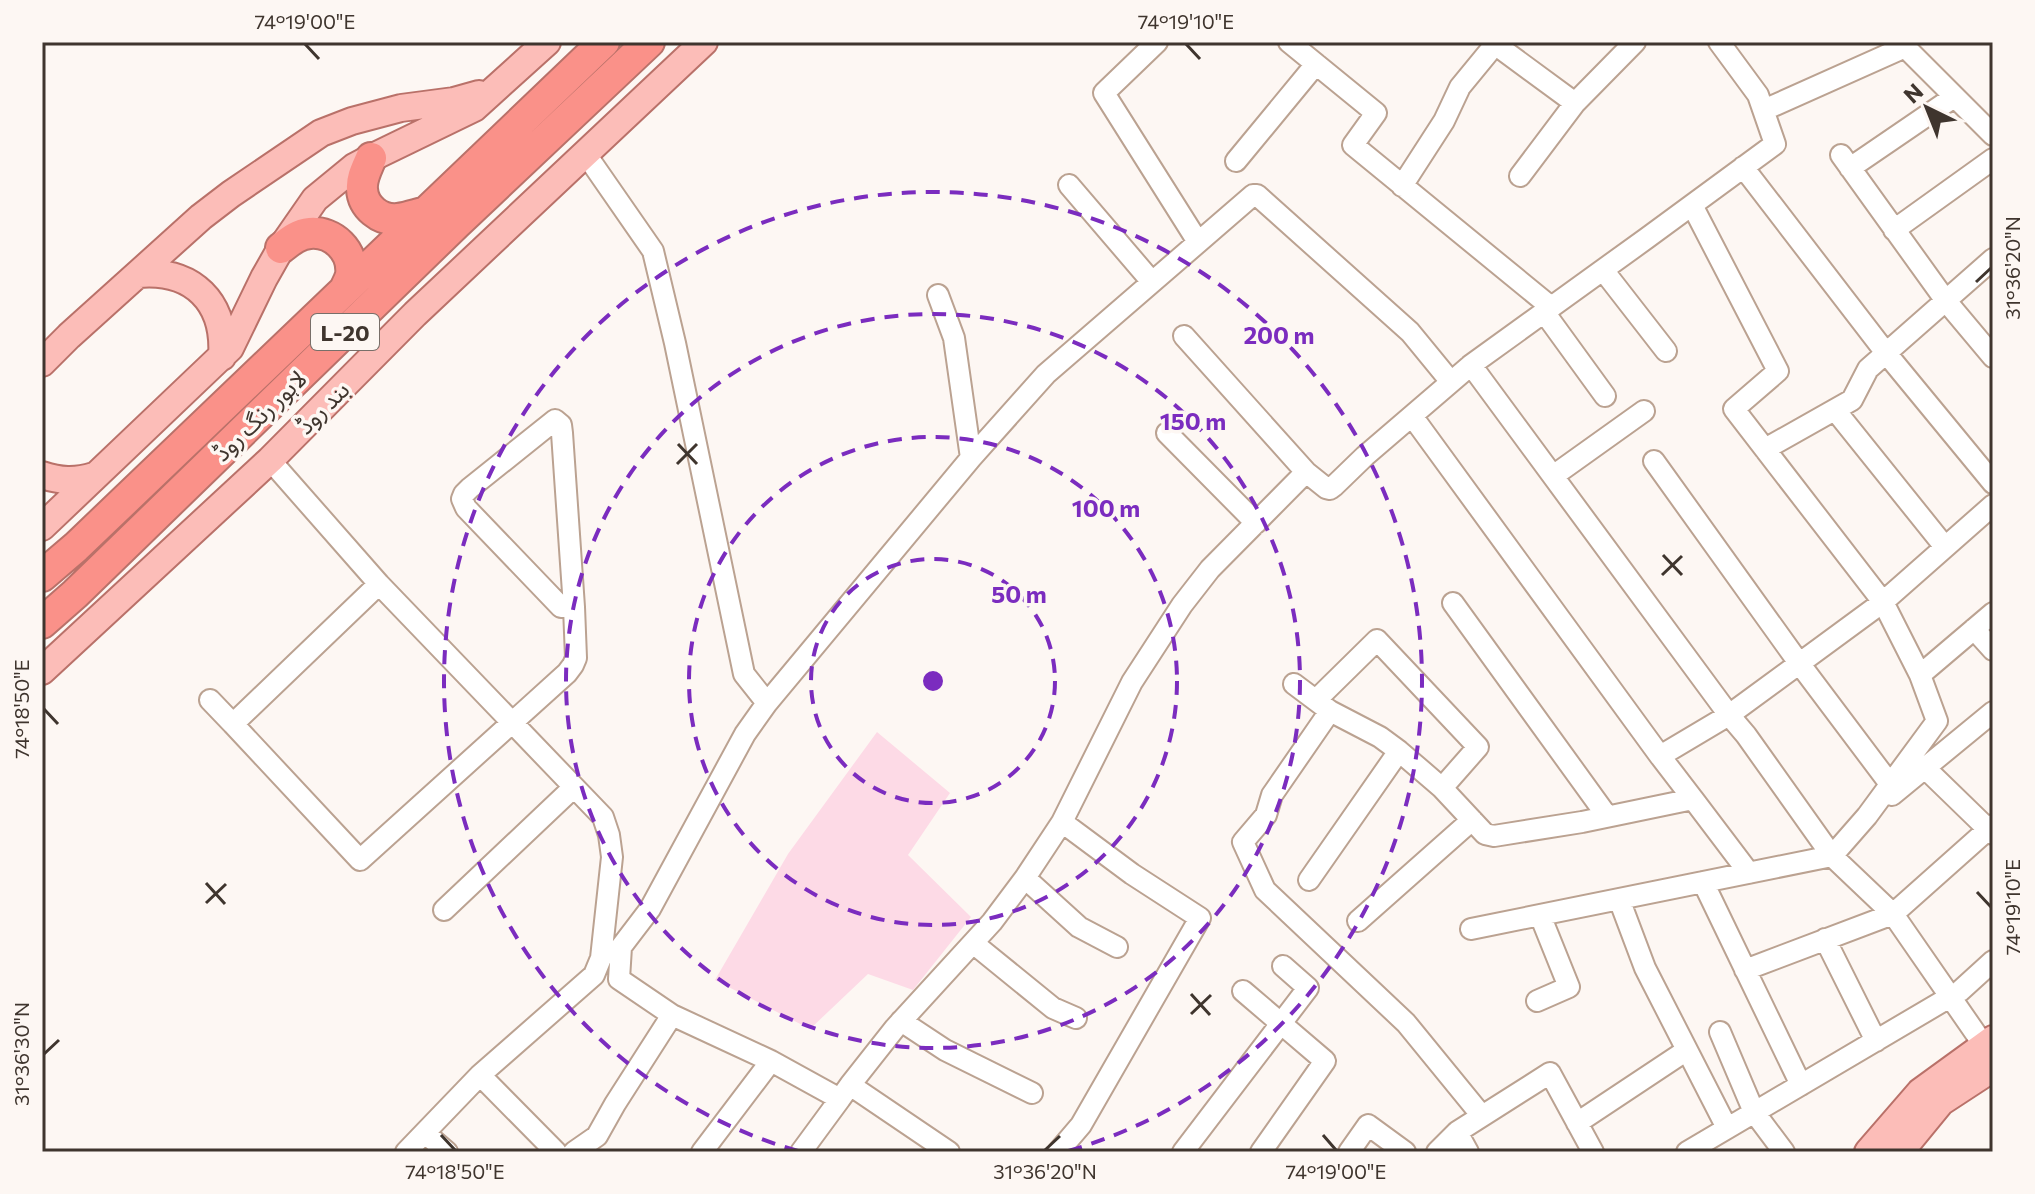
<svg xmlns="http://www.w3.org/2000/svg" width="2035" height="1194" viewBox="0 0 2035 1194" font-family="Commissioner,'Noto Sans Arabic',sans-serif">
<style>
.green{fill:#fddae6}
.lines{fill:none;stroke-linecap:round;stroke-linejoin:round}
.minor-casing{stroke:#bba291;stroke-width:24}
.major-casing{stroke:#b97169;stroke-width:30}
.highway-casing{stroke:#b97169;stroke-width:34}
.minor{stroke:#fff;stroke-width:20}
.major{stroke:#fcbdb8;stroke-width:26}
.highway{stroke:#fa9189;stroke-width:30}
.ticks{fill:none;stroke:#3f352e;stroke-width:3}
.ring{fill:none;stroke:#7b2cbf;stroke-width:4;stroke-dasharray:14 10}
.labels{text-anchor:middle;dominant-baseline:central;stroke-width:7;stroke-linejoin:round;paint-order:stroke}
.shield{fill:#fdf7f3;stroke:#786f69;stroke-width:2}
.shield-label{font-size:22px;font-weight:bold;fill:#3f352e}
.street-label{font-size:24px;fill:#3f352e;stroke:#fdf7f3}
.centre{fill:#7b2cbf;stroke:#fdf7f3;stroke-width:4}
.ring-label{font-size:24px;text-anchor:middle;font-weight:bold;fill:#7b2cbf;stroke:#fdf7f3;stroke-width:7;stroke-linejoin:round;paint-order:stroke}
.neatline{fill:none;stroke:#3f352e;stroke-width:3}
.ticks-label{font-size:20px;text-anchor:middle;fill:#3f352e}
</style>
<rect width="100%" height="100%" fill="#fdf7f3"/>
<path class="green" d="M877,732L950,793L908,855L971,917L913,990L868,974L810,1029L715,980L788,854Z"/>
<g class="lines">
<defs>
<path id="minor" d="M1157,42L1104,93L1198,242
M1289,42L1376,113L1353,145L1551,307
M1492,42L1575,103L1635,42
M1764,110L1905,47L1993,135
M585,153L653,251L675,343L744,674L767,703
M1841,155L1946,301L1993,357
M1236,161L1316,64
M1743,167L1886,353L1993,483
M1850,168L1954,97
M1520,176L1575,103
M1069,185L1152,282
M1402,186L1444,121L1460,87L1497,42
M1692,205L1778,371L1734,409L1883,602L1920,675
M1894,230L1993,159
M1603,270L1666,351
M938,295L954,338L971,458
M1544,312L1605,396
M1184,336L1306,472
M1471,365L1729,715L1746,735L1832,856L1893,914L1992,1057
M1835,410L1945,547
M1412,416L1660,756
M1167,433L1256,523
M1765,449L1852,400L1868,369L1993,259
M270,460L379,584L603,817L609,835L612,857L601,958L594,975L480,1075L406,1152
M1654,461L1799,663L1890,784
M1553,476L1644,411
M1453,603L1607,816
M1974,629L1993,650
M1294,684L1330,711L1380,737L1399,751L1442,788L1485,834L1494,836L1582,822L1693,799L1660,756L1729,715L1883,602L1993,505
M210,700L233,724L379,584
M1316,700L1377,640L1478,747L1442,788
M1330,711L1272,795L1266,815L1243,842L1265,890L1406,1023L1482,1116
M233,724L360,860L567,673L573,665L576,658L574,607H561L466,508L462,499L464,494L470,488L555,420L561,425L562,433L574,607
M1925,768L1993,834
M1892,795L1993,712
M1693,799L1749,873
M1025,878L1079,927L1117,947
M1309,880L1399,751
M1703,882L1801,1085
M1619,899L1645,968L1727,1128
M444,910L574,787
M1358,921L1472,820
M1471,929L1832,856L1867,816L1937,721L1920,675L1993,613
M1825,939L1876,1041
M973,943L1053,1008L1076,1018
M1745,970L1893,914L1993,825
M1243,991L1325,1061L1261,1152
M1537,1001L1569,987L1540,915
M672,1015L771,1061L840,1099L850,1085L949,1152
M901,1021L945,1050L1032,1093
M1720,1032L1754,1112L1784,1152
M480,1075L556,1152
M850,1085L895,1028L992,922L1025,878L1062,822L1132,682L1182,605L1210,569L1306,472L1326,488L1330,489L1334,486L1365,456L1471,365L1647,238L1775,144L1758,95L1719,42
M1577,1123L1687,1050
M1457,1132L1550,1073L1593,1152
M425,1133L447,1152
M574,1152L597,1136L615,1104L672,1015L619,979L621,947L650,909L745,734L767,703L971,458L1046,374L1253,195H1257L1410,332L1451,382
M702,1152L771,1061
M801,1152L840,1099
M1058,1152L1081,1125L1200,918L1132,874L1062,822
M1183,1152L1308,988L1283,966
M1349,1152L1368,1125L1405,1152
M1437,1152L1457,1132L1468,1152
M1687,1152L1960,991L1993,961"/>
<path id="major" d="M138,274C193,269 226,302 222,357
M42,363L69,336L201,217L231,194L321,133L352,121L401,108L454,101L479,94
M42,475C60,481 75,482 94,476
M42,527L230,348L264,278L281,248L315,199L354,167L371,158L474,108L547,42
M42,671L270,460L415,314L704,42
M1868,1152L1920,1092L1993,1039
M1900,1152L1941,1102L1993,1068"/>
<path id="highway" d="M371,158C367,168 361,178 362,189C363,207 380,221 398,219C406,218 415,215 423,213
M281,248C290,241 298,234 310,233C333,231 354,251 351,275C350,279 348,283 346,287
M42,576L76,547L604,42
M42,623L75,594L456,224L649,42"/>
</defs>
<use href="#minor" class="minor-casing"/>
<use href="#major" class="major-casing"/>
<use href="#highway" class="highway-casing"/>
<use href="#minor" class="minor"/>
<use href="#major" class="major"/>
<use href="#highway" class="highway"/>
</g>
<path class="ticks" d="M305,44L319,59M1186,44L1200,59M1976,282L1991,268M678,444L697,464M677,464L697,444M1663,555L1682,575M1662,575L1682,556M44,709L58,724M206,883L225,904M1977,892L1991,907M206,903L226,884M1191,994L1210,1015M1191,1014L1211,995M44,1054L59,1040M441,1135L455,1150M1323,1135L1336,1150M1045,1150L1060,1136"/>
<g class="ring">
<circle cx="933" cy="681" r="122"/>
<circle cx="933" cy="681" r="244"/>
<circle cx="933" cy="681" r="367"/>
<path d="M798 1151A489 489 0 1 1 1068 1151"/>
</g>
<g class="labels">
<rect class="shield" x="311" y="314" width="68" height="36" rx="6"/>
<g class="shield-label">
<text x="345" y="332">L-20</text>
</g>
<g class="street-label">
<text transform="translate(322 407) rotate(-45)">بند روڈ</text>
<text transform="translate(259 415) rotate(-44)">لاہور رنگ روڈ</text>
</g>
</g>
<circle cx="933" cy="681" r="12" class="centre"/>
<g class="ring-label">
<text x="1279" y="344">200 m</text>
<text x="1193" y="430">150 m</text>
<text x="1106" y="517">100 m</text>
<text x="1019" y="603">50 m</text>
</g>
<rect width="2035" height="1194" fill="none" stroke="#fdf7f3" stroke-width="88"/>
<g transform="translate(1927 108) rotate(317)" stroke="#fdf7f3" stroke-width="6" paint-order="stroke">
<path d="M0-6L14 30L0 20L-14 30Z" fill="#3f352e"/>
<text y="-12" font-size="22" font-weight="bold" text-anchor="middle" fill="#3f352e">N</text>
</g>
<rect x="44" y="44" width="1947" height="1106" class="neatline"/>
<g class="ticks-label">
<text x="305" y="29">74°19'00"E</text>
<text x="1186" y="29">74°19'10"E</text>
<text transform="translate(2013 268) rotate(-90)" y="7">31°36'20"N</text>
<text transform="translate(22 709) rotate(-90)" y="7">74°18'50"E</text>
<text transform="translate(2013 907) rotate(-90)" y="7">74°19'10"E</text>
<text transform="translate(22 1054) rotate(-90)" y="7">31°36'30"N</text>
<text x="455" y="1179">74°18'50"E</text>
<text x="1045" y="1179">31°36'20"N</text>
<text x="1336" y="1179">74°19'00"E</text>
</g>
</svg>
